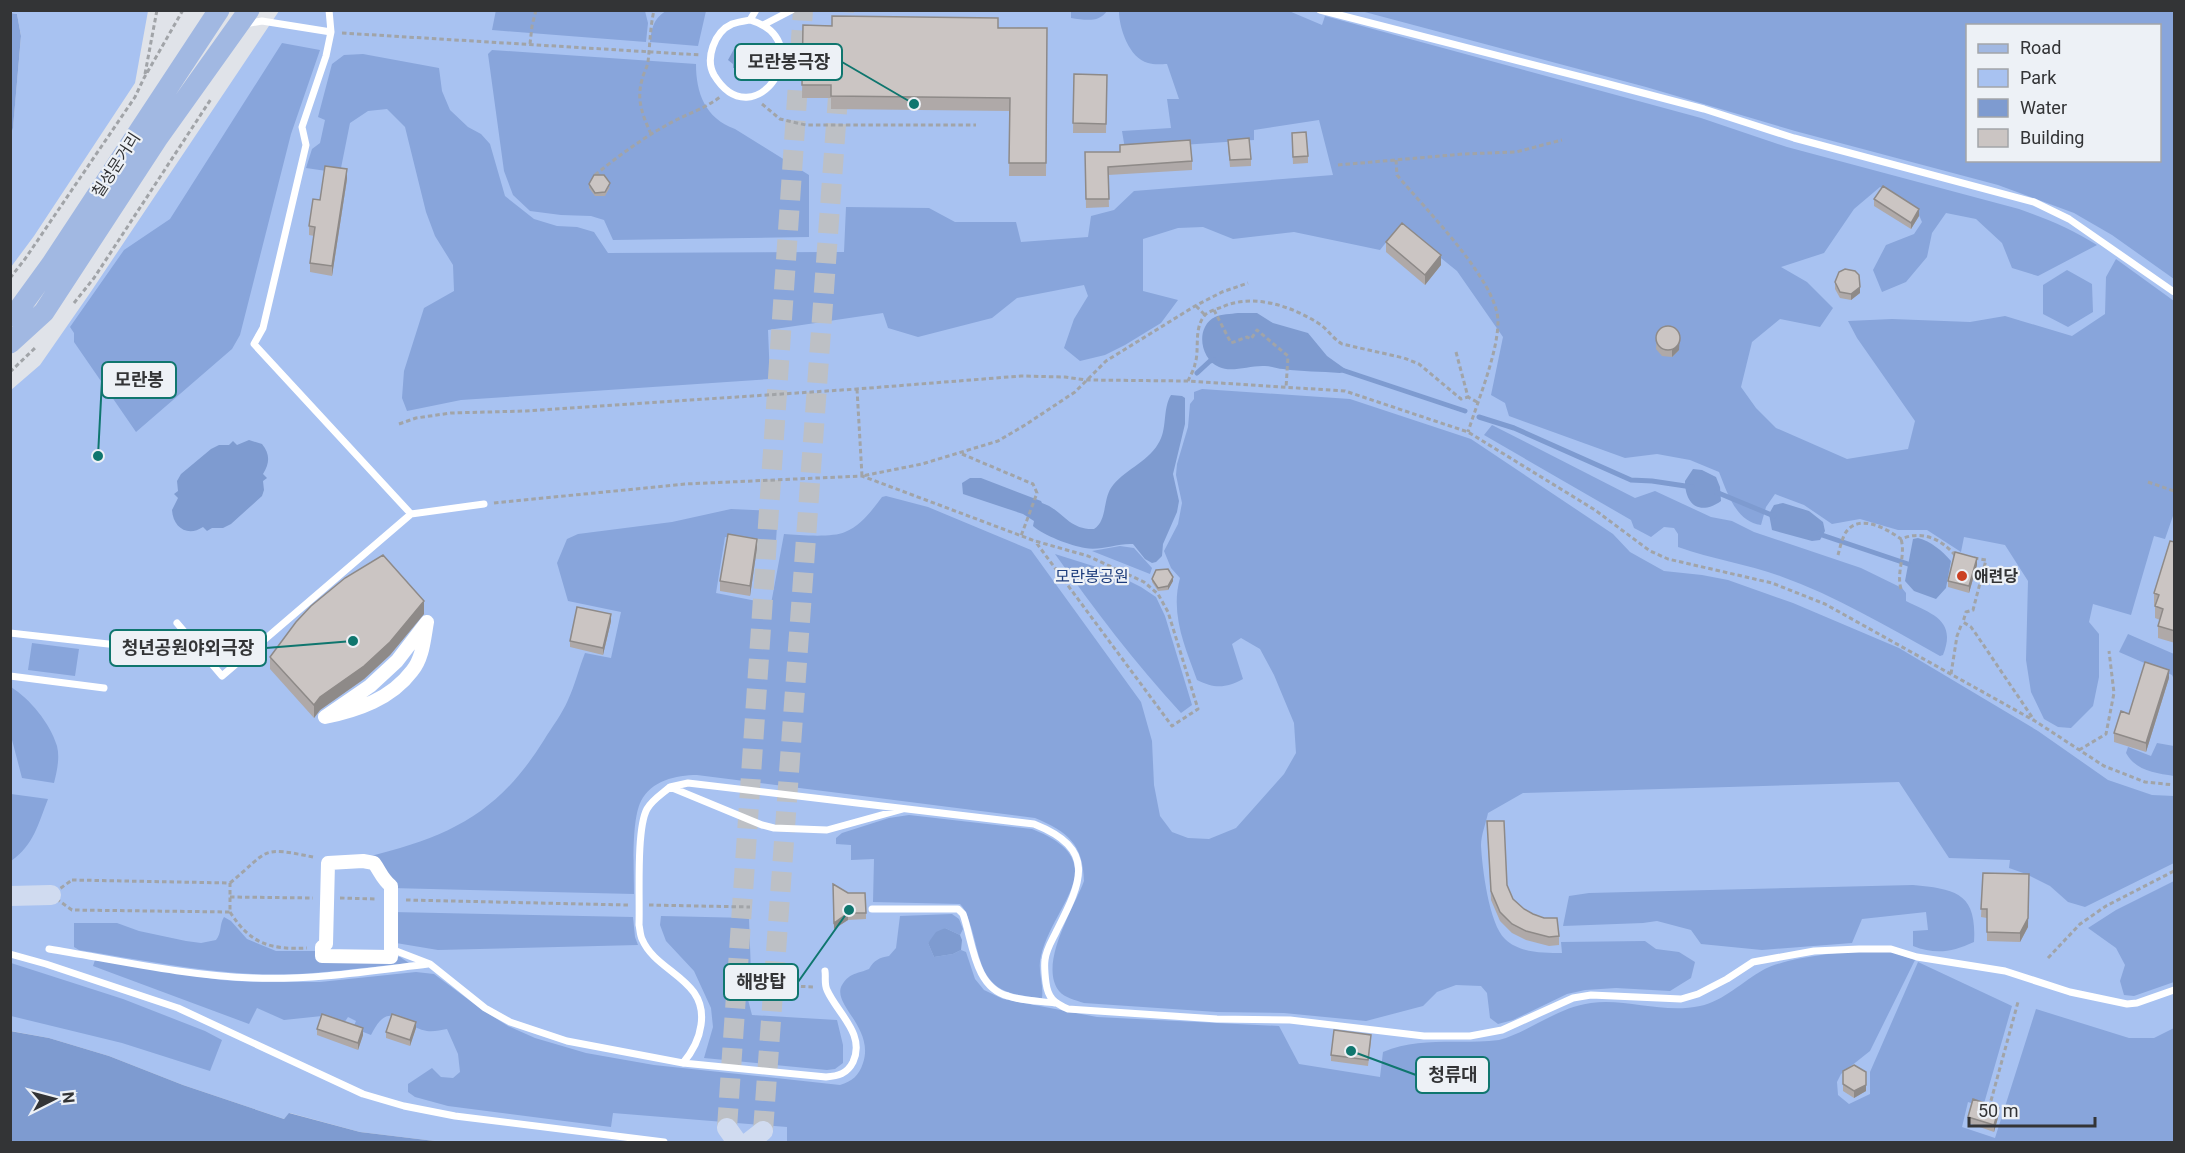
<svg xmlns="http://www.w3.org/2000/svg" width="2185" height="1153" viewBox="0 0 2185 1153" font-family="Roboto,'Noto Sans KR',sans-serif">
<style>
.green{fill:#a8c2f1;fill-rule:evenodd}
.forest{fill:#88a5db;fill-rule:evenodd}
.water{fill:#7e9bd0}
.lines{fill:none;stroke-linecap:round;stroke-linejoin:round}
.stream{stroke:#7e9bd0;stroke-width:5}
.secondary-tunnel{stroke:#bdc0c5;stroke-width:20;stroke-dasharray:20 10;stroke-linecap:butt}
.path{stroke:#a1a4a8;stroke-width:3;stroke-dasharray:4.5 3;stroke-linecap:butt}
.lane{stroke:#fff;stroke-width:7}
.street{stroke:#fff;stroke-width:14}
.secondary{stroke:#d0dbf0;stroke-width:20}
.primary{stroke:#a1b8e2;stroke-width:21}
.wall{fill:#afa9a8}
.shaded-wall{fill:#8e8a88}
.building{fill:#cbc5c3;stroke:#8e8a88;stroke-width:1.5}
.poi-dot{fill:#cb4123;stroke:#edf1f6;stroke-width:2}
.labels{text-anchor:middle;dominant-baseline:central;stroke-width:4.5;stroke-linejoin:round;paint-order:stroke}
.street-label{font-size:16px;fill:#333436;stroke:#edf1f6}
.park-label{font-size:16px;fill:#1d3d7d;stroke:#edf1f6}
.poi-label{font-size:16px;font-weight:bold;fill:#333436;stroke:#edf1f6;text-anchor:start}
.leader{fill:none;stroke:#0f766e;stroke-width:2}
.callout-dot{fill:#0f766e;stroke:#edf1f6;stroke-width:2}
.callout{fill:#edf1f6;stroke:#0f766e;stroke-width:2}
.callout-label{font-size:18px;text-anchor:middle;font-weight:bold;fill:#333436}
</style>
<rect width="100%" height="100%" fill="#e0e3e9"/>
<path class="green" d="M11,11H148L135,83L34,236L11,267L10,133L13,127L21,36L17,14L11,13Z
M279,11H2174V1142H443L360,1132L290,1113L284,1119L183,1085L109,1056L49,1038L11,1031V390L40,365L90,293ZM1968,26H2160V160H1968Z"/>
<path class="forest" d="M496,10L645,11L648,23L646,42L492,30Z
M666,11H706L698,46L650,42C652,28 653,19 666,11Z
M1071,11V10L1107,11C1099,23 1085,20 1071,18Z
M1119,11H1289L1322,25L1325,16L1701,118L1787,147L2019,209C2047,219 2072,229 2097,245L2038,276L2012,268L2002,243L1976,219L1946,213L1932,233L1927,257L1906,282L1882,292L1873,270L1886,245L1914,234L1922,222L1915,206L1880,187L1854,209L1824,253L1781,267L1807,282L1833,308L1820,327L1780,319L1752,342L1741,387L1756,408L1776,428L1847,459L1908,449L1915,421L1857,338L1848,321L1892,319L1970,322L2005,316L2072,336L2105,314L2106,277L2116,259L2174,301V513L2165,539L2154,536L2131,615L2093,604L2089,622L2099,634V677L2093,706L2071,728L2058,727L2044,719L2031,692L2026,660L2028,581L2005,545L1964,537L1961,552L1927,530H1898L1860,519L1832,524L1804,505L1775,494L1766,507L1761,525C1736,522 1727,492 1719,472L1690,460L1657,454L1625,458L1509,416L1505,403L1491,395L1503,337L1457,271L1400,225L1380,250L1294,232L1233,239L1203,227L1178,228L1143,239V291L1178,300L1161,323L1125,345L1105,355L1080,361L1064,348L1074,319L1088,296L1084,285L1017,298L992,318L918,337L888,328L883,313L768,330L770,379L461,400L407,411L402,398L404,371L424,308L454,291L453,265L435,236L426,212L405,127L387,109L368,111L350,123L340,173L306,168L312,149L320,143L325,120L318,117L332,64L344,55L363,54L439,68L442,91L450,110L468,127L481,134L490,144L505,196L534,219L557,226L577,227L594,232L608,253L844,252L846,207L929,208L955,222H1016L1021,242L1088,237L1091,216L1114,210L1134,191L1333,175L1319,120L1254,130V140L1125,149L1122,131L1171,128L1167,99H1179L1167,64C1162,64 1154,65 1148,63C1129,58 1119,28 1119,11Z
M1361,11H2174V279L2112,235L2074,213L1998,185L1795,131L1646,87ZM1968,26H2160V160H1968Z
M11,13L17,14L21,36L13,128L11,133Z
M282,43L320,50L291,134L240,335L232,349L136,432L74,342V333L70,327L124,250L170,219Z
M492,50L696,64C696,93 705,118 735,129L809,175V237L613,240L604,220L591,216L561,215L530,211L513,195L504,171L488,54Z
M2067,270L2092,284L2093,312L2068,327L2043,314V285Z
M1202,389L1350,399L1471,439L1613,534L1630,552L1664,571L1702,575L1728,580L1793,603L1899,648L2038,731L2108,780L2152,795L2174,796V863L2085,907L2068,902L2050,886L2026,874L2009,868L2010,860L1949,858L1899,782L1523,793L1488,813C1486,823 1481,835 1481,845C1482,867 1489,924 1505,939C1519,953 1544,953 1562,953L1561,942L1645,941L1656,949L1679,952L1695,962L1691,978L1670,991L1616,988L1585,990L1567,994L1513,1020L1498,1024L1490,1018L1487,993L1481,986L1456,985L1437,992L1423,1006L1366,1021L1284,1013L1217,1012L1084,1003C1075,1000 1065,998 1059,991C1038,964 1074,908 1084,881C1083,844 1068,832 1035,818L697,775C676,775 651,781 641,801C631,821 634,871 634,894L391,888L367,857C449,837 498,814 544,740C552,727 562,714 568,700C575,685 579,668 585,653L611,658L621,612L568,601L557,563L567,539L578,534L672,522L731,509L778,511L776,541L725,537L716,593L771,604L784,534C799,535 832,538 845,532C861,526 872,510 882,497L886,496L928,507L1031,550L1141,702L1152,741L1154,785L1160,816L1172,832L1188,838L1209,839L1236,828L1284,774L1296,753L1294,723L1274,675L1260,649L1241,638L1232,644L1243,679C1226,688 1215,689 1197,680C1185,647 1170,614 1180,578L1171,568L1164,551L1178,524L1182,503L1176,475L1177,464L1188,427L1190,404L1194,399V392Z
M1492,425L1635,498L1655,491L1711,517L1732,521L1754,532L1861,568L1902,588L1906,593V601C1932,614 1957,620 1943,655L1940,656C1888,627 1836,596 1780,576C1746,564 1712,559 1678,547V534L1674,528L1664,527L1651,537L1634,528L1631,520L1484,435Z
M1120,546L1134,548L1152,568L1150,574L1092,551Z
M1055,554L1109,571L1141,587L1156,597L1165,616L1192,705L1181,713C1135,663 1094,609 1055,554Z
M2128,634L2174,654V679L2172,675L2119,652Z
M32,643L79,649L75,676L28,670Z
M11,687C30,699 50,723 57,746C60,758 57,771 54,783L22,778L11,736Z
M2157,743L2174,746V776C2155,773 2136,771 2126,753L2128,747L2151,756Z
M11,794L48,799C38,824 34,845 11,861Z
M909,815L1032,829C1116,862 1053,904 1041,956C1037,970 1044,984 1042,998C1035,998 1027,996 1020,995C982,989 981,962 972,930C969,921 967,911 960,904L873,902L874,859L851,860V845L836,844V838L842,833L889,818Z
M2174,881V982L2134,996L2124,995L2120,981L2125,965L2116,948L2088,928L2116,910Z
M1913,885C1956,889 1977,893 1974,942C1952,952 1936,955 1913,946V931L1928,930L1926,912L1862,919L1852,943L1762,950L1701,944L1691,930L1657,921L1643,923L1563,926L1569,896L1589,893Z
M392,912L633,917L635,937L638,945L438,950L396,943Z
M952,914L959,919L963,929L960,935L945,928L936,934L928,943L934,957L953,954L961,950L966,952L975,979L984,990L1003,999L1097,1017L1279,1026L1299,1064L1380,1077L1383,1052C1420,1036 1460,1045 1499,1040C1531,1031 1558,1007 1591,1003C1626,998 1663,1014 1700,1006C1724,1001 1743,981 1763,970C1785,957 1862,948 1889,952C1897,953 1906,957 1915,960L1870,1051L1841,1074L1837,1082L1838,1095L1849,1104L1870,1094V1072L1918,962L2012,1006L1983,1107L1968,1102L1962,1127L1995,1138L2036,1009L2129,1038H2154L2174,1028V1142H787V1127L613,1113L611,1127L448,1106L415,1097L408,1092V1084L432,1068L441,1077L453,1078L460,1072L458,1054L447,1029C440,1030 434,1032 427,1031C400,1026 390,997 371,1035L353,1028L356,1021L348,1017L344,1023L322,1016L284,1020L257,1008L249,1024L93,966L95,960L221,980L252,982H320L416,972L434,974L481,1009L508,1026L535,1038L586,1053L654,1065L840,1085C852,1081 859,1076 863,1063C875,1028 831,1004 842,985C850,972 858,974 869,969C874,960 879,958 889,956L896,948L900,916Z
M661,916L749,918L751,973L746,992L752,1015L837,1020L843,1045V1063L835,1069L827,1070L704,1058L713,1027L711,1008L694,971L666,941L660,925Z
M224,917L231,921L247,939L276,951H322L400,957L409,963C357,968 304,977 253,974C195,971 136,959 79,950L74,947V923H117L139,931L186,941L201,943L216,940C222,933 219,925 224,917Z
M11,963L123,999L205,1031L222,1040L210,1071L122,1043L11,1016Z"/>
<path class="water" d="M741,44L752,50V54L757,58L751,68H747L743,73H740L736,68H733V64L728,60L734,49H737Z
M1238,313H1257L1273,323L1308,333L1327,356L1348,371L1340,373C1321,371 1302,372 1283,369C1277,369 1271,366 1265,366C1250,365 1232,373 1219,367C1200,359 1195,327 1215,317C1221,314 1231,314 1238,313Z
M1171,395L1182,396L1185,398V424L1173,474L1179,501L1177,512L1163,544L1162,556L1156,562L1152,563L1145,559L1133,544C1117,543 1101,551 1085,548C1071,546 1043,535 1033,526L1034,521L1023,514L963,494L962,483L970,478H981L1041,501L1042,503C1063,510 1068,530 1094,529C1107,521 1103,500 1111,488C1123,470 1147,463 1158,444C1168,429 1162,410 1171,395Z
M249,440L262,444C270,454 270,463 263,474L267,478L263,481L264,490L262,496L231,524L223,528H212L207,531L203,527C188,537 173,528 172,510L178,498L174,494L178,491L177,481L181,474L211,449L219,445H229L233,441L237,445Z
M1693,469L1702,470L1716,477L1720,487L1721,501C1700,516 1685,505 1685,481Z
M1783,503L1809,511L1823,522L1825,531L1820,540L1812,541L1772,530L1769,514L1774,505Z
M1918,538C1931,541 1942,551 1951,561L1946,588L1936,599L1914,591L1905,581L1913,539Z
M945,928L960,935L962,940L961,950L953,954L934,957L928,943L936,932Z
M10,1031L49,1038L109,1056L183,1085L284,1119L289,1113L360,1132L443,1142H11Z"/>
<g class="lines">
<path class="stream" d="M1342,370L1465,411
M1197,373L1210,361L1214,360
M1479,417L1514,428L1631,480L1652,481L1692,487
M1716,492L1774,516
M1816,533L1908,564"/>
<path class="secondary-tunnel" d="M842,42L844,10
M727,1128L803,10
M763,1131L839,83"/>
<path class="path" d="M342,33L701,55
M530,44L532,26L536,10
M145,74L157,10
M762,104L780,119L806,125H976
M651,134C643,116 636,100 642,80C643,74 647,68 648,62C650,45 650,28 654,10
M1396,160L1397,175C1424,208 1497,280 1498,321C1498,353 1478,400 1468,432
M1338,165L1463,154L1516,152L1562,140
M595,175C617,157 640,140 665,126C683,115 703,110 720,97
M10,278L25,259L135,97L144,78L183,10
M74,303L94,278L211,99
M1196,306L1205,315
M1214,310L1231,343L1247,337L1251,339L1257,330L1288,356L1286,388
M1456,352L1468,397L1477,402
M10,372L35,348
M1188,381C1190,376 1194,370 1195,364C1200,349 1193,329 1205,315C1209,311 1217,309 1222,307C1253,293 1291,306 1318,323C1328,329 1332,338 1342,344L1404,358L1419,364L1461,399L1468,397
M857,389L862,476L922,464L998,441L1025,425L1075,392L1106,361L1195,306L1222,292L1248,283
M399,424L416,418L451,413L526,411L857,389L1021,376L1065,377L1086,380L1188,381L1345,391L1468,432L1595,510L1650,551L1668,559L1772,583L1825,604L2035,721L2104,766L2145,782L2174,785
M962,454L1033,484L1037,493L1021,536
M2148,482L2174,491
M494,503L685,484L862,476L1035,541L1088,556L1144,582L1158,594L1168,612L1198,709L1172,726L1035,541
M1838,555C1840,548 1842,538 1846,532C1860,513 1887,529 1901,539C1922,530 1941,539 1955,555L1959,556
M1974,558L1986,560L1973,610L1966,612L1963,622L1971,627L1976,634L2034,720
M1901,589C1896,572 1906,556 1901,539
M1951,674L1957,636L1962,623
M2079,750L2106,734L2114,693L2109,651
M72,880L230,883V912L72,910L51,895Z
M230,883C270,850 259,846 313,857
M230,897L313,898
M340,898L376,899
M406,900L628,905
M649,905L750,907
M230,912C250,944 271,950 307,948
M2048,958L2080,924L2106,906L2174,871
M769,973L768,985L815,987
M1989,1108L2018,1002"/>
<path class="lane" d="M329,10L331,32L326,56L302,127L306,145L263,328L254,344L411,514L484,504
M1320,10L1601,82L1704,109L1794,138L2034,202L2069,219L2174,292
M750,20C822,41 754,141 714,75C705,59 714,32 732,24C737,22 744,21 750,20L756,10
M245,24L262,21L331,32
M765,24L792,10
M177,623L222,676L411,514
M10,633L144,648
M10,676L104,688
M670,787L688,783L1034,824C1097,849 1082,881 1057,930C1053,939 1046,949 1045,960C1044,967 1045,975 1046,983C1048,998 1054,1003 1068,1009L1217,1019L1290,1020L1424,1036H1470L1502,1030L1573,998L1591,995L1681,999L1698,994L1727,979L1753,962L1814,951L1859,949H1891L1917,957L2005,971L2070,992L2127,1004L2137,1003L2174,990
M872,909H958L963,914C973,942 974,987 1008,996C1022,1001 1039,1001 1055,1003
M49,949C116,960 187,976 254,978C313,980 370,971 428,964
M391,949L430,964L485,1008L510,1022L567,1041L683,1063L826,1077C838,1076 847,1074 853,1062C866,1034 837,1013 827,990C824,984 826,977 825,971
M10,954L46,964L178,1008L363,1094L404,1106L455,1116L664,1142
M683,1063C693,1051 699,1040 701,1025C708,979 656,973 642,939C640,935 640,929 639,925C640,899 636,829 647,809C652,800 662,794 670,787L762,825L774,828L827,830L903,809"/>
<path class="street" d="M427,622C424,638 423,658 412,671C391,699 358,710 325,717L370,686L397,661Z
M363,861L374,863C380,871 382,879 391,886V957L322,956V947L326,944L328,863Z"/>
<path class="secondary" d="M10,896L51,895
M727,1128L737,1142
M749,1142L763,1131"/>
<path class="primary" d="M10,316L19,309L51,265L219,10
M10,343L44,312L157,139L249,10"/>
</g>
<path class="wall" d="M803,25L1047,28L1046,176H1009L1010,111L831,109V98H802Z
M1074,74L1107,75L1106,133H1073Z
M1292,140L1308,156V163L1293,164Z
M1228,146L1251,159V166L1230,167Z
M1085,152L1192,161V170L1108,175L1109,207L1086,208Z
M347,179L332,276L310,272V263L314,236L309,235V226L320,200Z
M589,184L610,187L605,196H595L589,188Z
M1874,199L1919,216L1911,229L1874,206Z
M1386,242L1441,265L1425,285L1386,252Z
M1835,282L1860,293L1851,300L1840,298L1835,289Z
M1657,333L1679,350L1672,357L1662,356L1656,349Z
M2175,542V643L2158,638V626L2160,620L2155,618V606L2154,605V593Z
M757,548L750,596L720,591V581Z
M1977,565L1969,593L1948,587V581Z
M1152,579L1173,581L1168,590L1158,591L1152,582Z
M424,614L390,655L364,679L320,710L314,718L270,669V657Z
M611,621L603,655L570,647V641Z
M2169,678L2146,752L2114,742V733L2129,714Z
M1487,821L1507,885L1513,899L1524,909L1559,936V945L1549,946L1526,940L1512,933L1500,921L1491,900Z
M1983,873L2028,927L2020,942L1987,941V918L1981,917Z
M833,884L866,913V919L848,920L834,929Z
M416,1028L410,1046L386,1038V1032Z
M317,1029L363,1035L358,1050L317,1035Z
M1371,1041L1368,1066L1331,1061V1055Z
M1843,1071L1866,1072V1091L1854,1098L1843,1091Z
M1999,1114L1994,1132L1968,1123V1117Z"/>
<path class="shaded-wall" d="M347,169V179L332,276V266Z
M1919,209V216L1911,229V223Z
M1441,255V265L1425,285V275Z
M1860,287V293L1851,300V294Z
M1680,334L1679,350L1672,357V350Z
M757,539V548L750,596V586Z
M1977,558V565L1969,593V586Z
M1173,577V581L1168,590V586Z
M424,601V614L390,655L364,679L320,710L314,718V705L320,697Z
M611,614V621L603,655V648Z
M2169,670V678L2146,752V743Z
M2029,874L2028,927L2020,942V933Z
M848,913V920L834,929V923Z
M416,1022V1028L410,1046V1040Z
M363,1028V1035L358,1050V1043Z
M1866,1085V1091L1854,1098V1091Z
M1999,1108V1114L1994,1132V1125Z"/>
<path class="building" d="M832,16L998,18V28H1047L1046,163H1009L1010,98L831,96V85H802L803,25L832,26Z
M1074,74L1107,75L1106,124L1073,123Z
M1306,132L1308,156L1293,157L1292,133Z
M1249,138L1251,159L1230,160L1228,140Z
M1190,140L1192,161L1108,167L1109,199H1086L1085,152H1120V145Z
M325,166L347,169L332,266L310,263L315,227L309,226L313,199L320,200Z
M594,175H604L610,183L605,192L595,193L589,184Z
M1883,186L1919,209L1911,223L1874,199Z
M1402,223L1441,255L1425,275L1386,242Z
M1845,269L1855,271L1859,275L1860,287L1851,294L1840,292L1835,282L1839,272Z
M1656 338a12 12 0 1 1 24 0a12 12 0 1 1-24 0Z
M728,534L757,539L750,586L720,581Z
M2170,541L2175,542V631L2158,626L2163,609L2155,606L2159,595L2154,593Z
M1955,552L1977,558L1969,586L1948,581Z
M383,555L424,601L390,642L364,666L320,697L314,705L270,657L296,622L311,606L345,578Z
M1168,569L1173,577L1168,586L1158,588L1152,579L1156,570Z
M577,607L611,614L603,648L570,641Z
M2145,662L2169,670L2146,743L2114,733L2121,711L2129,714Z
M1487,821H1504L1507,885L1513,899L1524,909L1533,914L1544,918H1557L1559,936L1549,937L1526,931L1512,924L1500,912L1491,891Z
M1983,873L2029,874L2028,918L2020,933L1987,932V909H1981Z
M833,884L848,893H865L866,913H848L834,923Z
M322,1014L363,1028L358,1043L317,1029Z
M392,1014L416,1022L410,1040L386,1032Z
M1334,1030L1371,1035L1368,1060L1331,1055Z
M1854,1065L1866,1072V1085L1854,1091L1843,1084V1071Z
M1973,1099L1999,1108L1994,1125L1968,1117Z"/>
<circle class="poi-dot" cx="1962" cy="576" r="6"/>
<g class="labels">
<g class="street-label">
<text transform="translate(116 165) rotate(-57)">칠성문거리</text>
</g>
<g class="park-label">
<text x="1092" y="576">모란봉공원</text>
</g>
<g class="poi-label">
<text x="1974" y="576">애련당</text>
</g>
</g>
<path class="leader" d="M914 104L842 62M98 456L102 380M353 641L266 648M849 910L798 982M1351 1051L1416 1075"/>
<g class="callout-dot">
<circle cx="914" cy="104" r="6"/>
<circle cx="98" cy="456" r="6"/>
<circle cx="353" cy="641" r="6"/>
<circle cx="849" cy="910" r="6"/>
<circle cx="1351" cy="1051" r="6"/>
</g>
<g class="callout">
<rect x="735" y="44" width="107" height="36" rx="6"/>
<rect x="102" y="362" width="74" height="36" rx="6"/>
<rect x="110" y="630" width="156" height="36" rx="6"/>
<rect x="724" y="964" width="74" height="36" rx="6"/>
<rect x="1416" y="1057" width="73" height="36" rx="6"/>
</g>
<g class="callout-label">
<text x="789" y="68">모란봉극장</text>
<text x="139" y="386">모란봉</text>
<text x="188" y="654">청년공원야외극장</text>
<text x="761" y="988">해방탑</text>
<text x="1453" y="1081">청류대</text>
</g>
<rect width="2185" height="1153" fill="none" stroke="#333436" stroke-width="24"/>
<rect x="1966" y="24" width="195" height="138" fill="#edf1f6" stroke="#a3a5a9" stroke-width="1.5"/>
<rect x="1978" y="44" width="30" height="9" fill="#a1b8e2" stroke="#a3a5a9" stroke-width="1.5"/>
<text x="2020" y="54" font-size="18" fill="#333436">Road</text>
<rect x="1978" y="69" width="30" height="18" fill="#a8c2f1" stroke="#a3a5a9" stroke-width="1.5"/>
<text x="2020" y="84" font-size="18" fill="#333436">Park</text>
<rect x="1978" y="99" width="30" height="18" fill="#7e9bd0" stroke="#a3a5a9" stroke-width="1.5"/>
<text x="2020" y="114" font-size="18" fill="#333436">Water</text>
<rect x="1978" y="129" width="30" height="18" fill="#cbc5c3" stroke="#a3a5a9" stroke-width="1.5"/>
<text x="2020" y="144" font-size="18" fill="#333436">Building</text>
<g transform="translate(54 1099) rotate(84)" stroke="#edf1f6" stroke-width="4.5" paint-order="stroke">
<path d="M0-4.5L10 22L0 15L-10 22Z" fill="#333436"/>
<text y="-9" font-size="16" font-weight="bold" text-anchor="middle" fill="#333436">N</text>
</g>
<path d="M1969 1117v9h126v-9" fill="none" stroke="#333436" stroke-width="3"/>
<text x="1978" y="1117" font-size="18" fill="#333436" stroke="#edf1f6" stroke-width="4.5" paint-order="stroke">50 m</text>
</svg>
